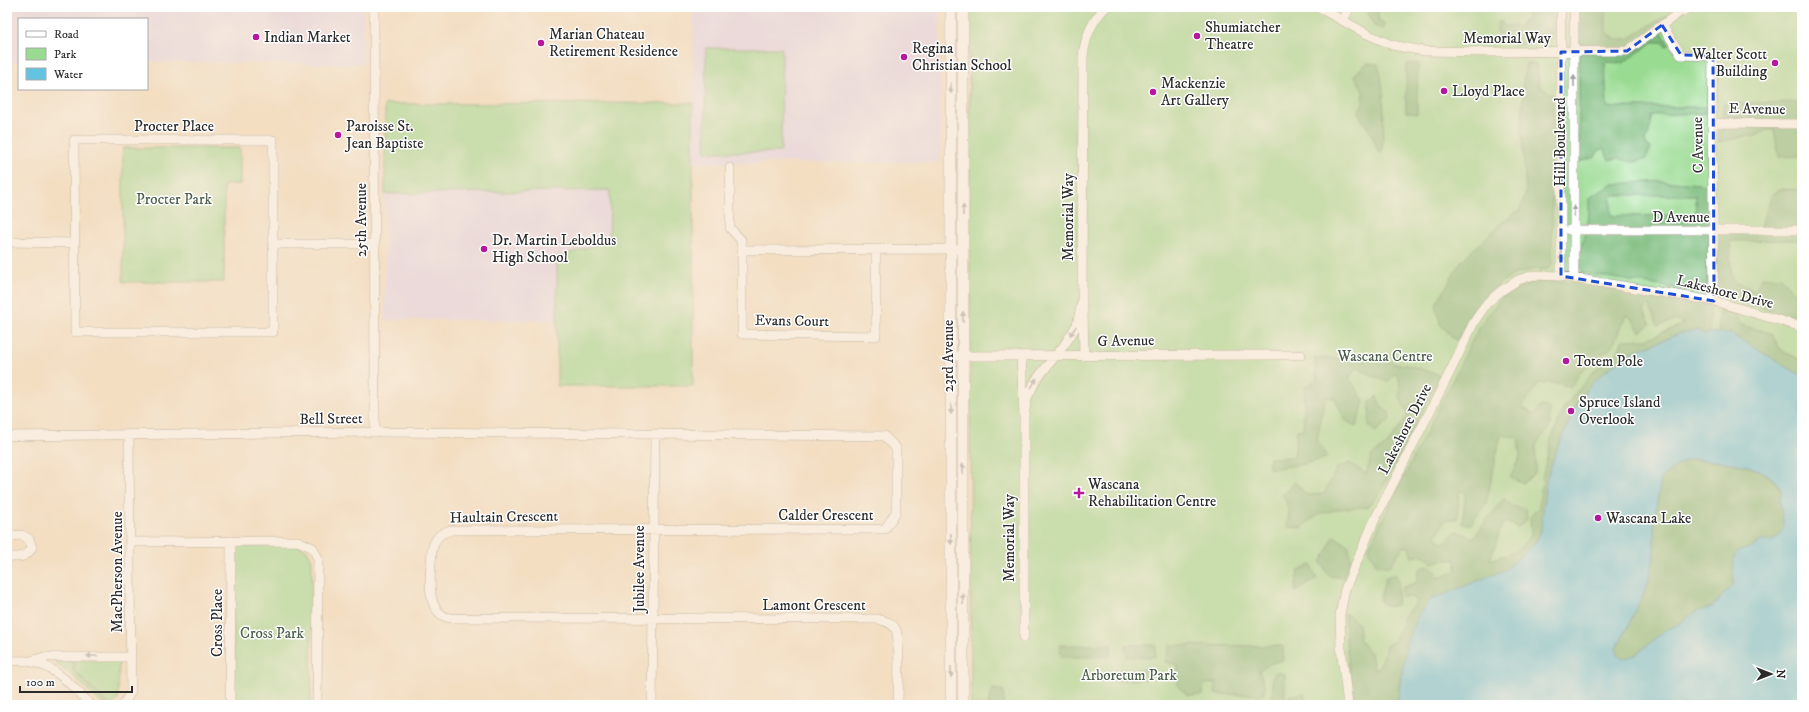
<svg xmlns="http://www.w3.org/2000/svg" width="1809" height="712" viewBox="0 0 1809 712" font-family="'IM FELL DW Pica',serif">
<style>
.built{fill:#e2d4f3}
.green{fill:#9adb92;stroke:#62835e}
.forest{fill:#7bbb7c;stroke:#537354;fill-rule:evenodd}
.water{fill:#63c4e1;stroke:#477886;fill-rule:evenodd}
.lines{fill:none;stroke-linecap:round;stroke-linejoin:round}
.minor-casing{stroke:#8f8476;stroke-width:10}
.major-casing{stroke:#8f8476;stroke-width:12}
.minor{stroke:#fff;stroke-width:9}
.major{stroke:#fff;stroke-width:11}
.oneway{fill:#a0a0a0}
.marked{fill:none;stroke:#1d4ed8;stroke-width:3;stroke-dasharray:8 5;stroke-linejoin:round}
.poi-dot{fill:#b5179e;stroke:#fff;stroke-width:1.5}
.labels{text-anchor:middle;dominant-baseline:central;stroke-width:3;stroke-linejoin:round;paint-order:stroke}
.poi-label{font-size:15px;fill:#2b2b2b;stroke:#fff;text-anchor:start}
.street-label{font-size:15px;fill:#2b2b2b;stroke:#fff}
.park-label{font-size:15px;fill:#4c604a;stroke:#fff}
</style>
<rect width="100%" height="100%" fill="#fff"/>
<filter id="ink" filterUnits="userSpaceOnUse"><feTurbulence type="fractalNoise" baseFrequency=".025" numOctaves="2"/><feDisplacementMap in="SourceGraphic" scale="8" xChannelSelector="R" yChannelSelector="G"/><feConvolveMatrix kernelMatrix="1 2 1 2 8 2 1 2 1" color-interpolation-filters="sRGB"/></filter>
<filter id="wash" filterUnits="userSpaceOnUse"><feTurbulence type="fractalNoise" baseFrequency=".012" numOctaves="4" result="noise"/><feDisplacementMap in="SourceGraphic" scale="16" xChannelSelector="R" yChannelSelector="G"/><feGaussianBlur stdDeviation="0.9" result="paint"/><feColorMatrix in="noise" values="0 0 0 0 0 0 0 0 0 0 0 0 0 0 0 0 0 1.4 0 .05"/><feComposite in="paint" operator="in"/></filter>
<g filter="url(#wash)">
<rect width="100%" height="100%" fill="#f3dec2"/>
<path class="built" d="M7,7H363V64L147,62V19H19V62H7Z
M693,7H940V162L693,163Z
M610,190V241L557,257V320H385V194Z"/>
<path class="green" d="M969,7H1802V705H971Z
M706,48H782L781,152H705Z
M693,103V386H557V257L609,241L610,190L385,194V104Z
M123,148H240V184L224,185V282H123Z
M240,544L298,545L307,550L312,560L311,705H233L234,551Z
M73,660V671L108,705H103L73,676L56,664V661Z
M75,660L119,661L118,700L113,705H110L74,670Z"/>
<path class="forest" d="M1369,7H1378V18L1380,23H1385L1384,29L1374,26L1368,12Z
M1527,7H1553V35L1546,43L1515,44L1497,34V22H1502L1503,26H1521V22L1527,20Z
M1579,7H1606V32L1616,39H1628L1680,7H1686L1661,31L1669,45L1666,47L1663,42H1653L1623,63L1605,62L1607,107H1708L1707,113L1653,115L1648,136L1645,140L1646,145L1651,148L1645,160L1632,162L1619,158L1609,160L1604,148L1598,151L1595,157L1579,162Z
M1367,63L1378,64C1386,91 1384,124 1382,152L1379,153L1371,133L1358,113C1368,95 1364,91 1354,75Z
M1418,63L1417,114L1406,112V67L1408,64Z
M1526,63L1536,64L1540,86L1553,95L1552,264L1548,269C1542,270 1536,269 1530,270C1494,276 1472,312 1456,341L1440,324L1436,304L1462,260L1506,219L1520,210L1526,193L1522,136L1523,81Z
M1802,102V156L1779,157L1774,130H1766L1757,136H1746L1719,142V126L1724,115L1723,103Z
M1662,181L1710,185L1711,234L1758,232L1772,195L1781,189L1802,190V240L1730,241L1731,276L1736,282L1755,291L1762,277H1780L1793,292L1802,295V319L1722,296L1583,273C1573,257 1585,240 1588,223C1589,214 1589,206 1589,198L1613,184ZM1611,195H1696V215L1611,216Z
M1536,281H1560L1710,305L1709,333L1703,334L1682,333L1635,351L1610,367L1590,385L1579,398L1557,449L1546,480L1541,531L1535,543L1505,570L1430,600L1401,674L1397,705H1354L1346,643L1345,613L1358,623L1360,641L1371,654L1374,668L1378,669L1387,645L1395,641L1404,616L1417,601L1411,597H1402V587L1416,583L1419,569L1427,566L1436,571L1438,578L1457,571L1455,560H1443L1432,563L1423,555L1412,557L1408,546L1402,548L1389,567L1376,564L1368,549L1480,325L1502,297ZM1649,304L1658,326L1675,320L1684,324L1647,339L1623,340L1618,353L1596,369L1564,407L1551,440L1542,479L1539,507L1530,517L1531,536L1516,552L1490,560L1502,525L1506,522L1518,527L1527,519L1526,509L1512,506L1504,498L1473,538L1456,531L1443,543L1436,536L1446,519H1457L1459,491L1466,492L1462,524H1471L1486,503L1501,435L1518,437L1520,457L1510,477L1523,483L1535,473L1536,445L1550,426L1549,408L1541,406L1534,415L1522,407L1539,383H1560L1570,388L1582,370L1612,347L1626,315L1632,319L1640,332L1651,324L1643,310Z
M1720,308L1733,311L1741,325L1771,333L1780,349L1802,361V376L1731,334L1719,332L1718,317Z
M1315,358L1372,359L1411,366L1440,375L1419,419L1379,494L1367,507C1345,508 1316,509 1303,528L1287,527L1289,511L1283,494L1295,482L1307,495L1324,494L1337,468L1350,463L1366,474L1372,455L1388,444L1408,415L1400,398L1399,377L1395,374L1387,382L1357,368L1349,378L1364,401L1356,427L1344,419L1335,398L1325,397L1317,439L1327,458L1304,464L1269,469V458L1294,457L1297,430L1303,429L1305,387L1317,380Z
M1377,396L1382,408L1389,411L1390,420L1375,432L1369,426L1370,402Z
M1691,459C1717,462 1766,461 1780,489C1782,493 1780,496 1780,500C1780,505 1782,511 1782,515C1785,529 1782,536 1769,542C1761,538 1758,544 1751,547C1743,551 1741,549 1734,556L1733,585L1712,607L1695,612L1679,624L1665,630L1637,654L1622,659L1619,656L1616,649L1644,594L1650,575L1654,557V520L1661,479L1679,464Z
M1334,536L1349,546L1350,559L1343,578L1329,576L1321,563Z
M1311,565L1317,579L1295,592L1298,571Z
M1395,574L1399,580L1397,605L1387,607L1379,600L1386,577Z
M1059,645H1112L1109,657H1062Z
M1125,645H1156L1155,657H1127Z
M1170,645L1283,646V660L1269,664L1259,671L1265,686L1263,695L1215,694L1216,683L1204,684L1202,695H1188L1177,686L1178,665L1165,662Z
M1114,670H1146L1152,675L1146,679L1109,681L1106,672Z
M1276,672L1285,674V705H1273L1272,677Z
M993,689L1003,690L1004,705H988Z
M1304,694L1307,705H1290L1289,696Z"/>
<path class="water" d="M1697,330L1703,334L1722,332L1731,334L1802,376V705H1397L1407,641L1417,617L1430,600L1505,570L1535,543L1541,531L1546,480L1557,449L1580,398L1590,385L1610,367L1635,351L1682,333ZM1691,459C1718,462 1766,461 1780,488C1782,493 1780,496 1780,500C1780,505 1782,511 1782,515C1785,529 1782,536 1769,542C1760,538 1759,544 1752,547C1743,551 1742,548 1734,556L1733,585L1712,607L1695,612L1679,624L1665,630L1637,654L1622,659L1619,656L1616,649L1644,594L1650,575L1654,557V520L1661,479L1679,464Z"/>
</g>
<g filter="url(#ink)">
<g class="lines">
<defs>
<path id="minor" d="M374,7L375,432
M1318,7L1367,34L1392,45L1424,51L1489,52L1627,51L1680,12L1693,7
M1561,7V276
M1574,7V278
M1343,20L1350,7
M1662,25L1681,55L1713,56L1712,123L1714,301
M1712,123L1802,124
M74,140H273V332H75Z
M730,168V228L741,240L742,250V334L876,336V249
M1569,230H1802
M7,242L74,243
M273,244H375
M742,250L957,249
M1083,309L1084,356
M951,356L1301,355
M1021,356L1024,416V637
M1024,416L1027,398L1036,380L1065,344L1077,325L1082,302L1083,57C1085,37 1091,21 1106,7
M7,436L375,432L884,436L896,448V512L885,529L452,530C439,533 435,538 432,550C431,571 423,613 450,618L878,619C885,621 893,623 896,630C901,643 898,689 898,705
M7,536L22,535L29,539L32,547C26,559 19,557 7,557
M131,542L298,541L313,548L318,559L317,705
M7,661C15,661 24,660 32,662C57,667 74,688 91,705
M31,661L44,657H131
M123,705L131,692L129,436
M230,705L231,541
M652,705L655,434
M1348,705L1341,648L1340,615L1345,589L1375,519L1448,376L1474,322L1487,303L1501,291L1518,280L1534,275L1561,276L1714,301L1802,327"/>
<path id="major" d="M951,7V705
M963,7V705"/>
</defs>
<use href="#minor" class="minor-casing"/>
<use href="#major" class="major-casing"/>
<use href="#minor" class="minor"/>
<use href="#major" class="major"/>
</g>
<defs><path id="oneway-solid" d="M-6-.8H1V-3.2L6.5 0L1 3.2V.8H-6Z"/></defs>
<g class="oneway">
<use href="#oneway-solid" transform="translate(1574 81) rotate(-90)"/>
<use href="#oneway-solid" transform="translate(951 88) rotate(90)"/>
<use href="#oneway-solid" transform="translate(963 210) rotate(-90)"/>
<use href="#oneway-solid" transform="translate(1574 211) rotate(-90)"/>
<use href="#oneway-solid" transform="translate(1561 256) rotate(89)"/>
<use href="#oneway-solid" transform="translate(963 317) rotate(-90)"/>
<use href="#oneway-solid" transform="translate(1073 331) rotate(123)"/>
<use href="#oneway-solid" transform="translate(1034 383) rotate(-61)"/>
<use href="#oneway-solid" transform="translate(951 409) rotate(90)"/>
<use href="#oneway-solid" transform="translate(963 469) rotate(-90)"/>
<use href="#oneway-solid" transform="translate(951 539) rotate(90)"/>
<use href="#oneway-solid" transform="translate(963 599) rotate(-90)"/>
<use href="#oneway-solid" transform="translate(92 656) rotate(180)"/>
<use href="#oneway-solid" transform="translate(951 672) rotate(90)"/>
</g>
</g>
<path d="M0 0H1809V712H0ZM1662,25L1681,55L1713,56L1714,301L1561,276V52L1627,51Z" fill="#f3dec2" fill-opacity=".55" fill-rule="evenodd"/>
<path class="marked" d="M1662,25L1681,55L1713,56L1714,301L1561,276V52L1627,51Z"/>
<g class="poi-dot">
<circle cx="1197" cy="36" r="4"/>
<circle cx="256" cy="37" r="4"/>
<circle cx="541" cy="43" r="4"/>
<circle cx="904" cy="57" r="4"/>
<circle cx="1775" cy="63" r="4"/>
<circle cx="1444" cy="91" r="4"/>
<circle cx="1153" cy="92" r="4"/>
<circle cx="338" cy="135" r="4"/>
<circle cx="484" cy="249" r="4"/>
<circle cx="1566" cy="361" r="4"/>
<circle cx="1571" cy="411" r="4"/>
<path d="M1077 487h4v4h4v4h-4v4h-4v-4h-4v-4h4z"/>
<circle cx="1598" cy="518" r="4"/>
</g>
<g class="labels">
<g class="poi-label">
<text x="1205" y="27">Shumiatcher<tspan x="1205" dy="17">Theatre</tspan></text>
<text x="549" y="34">Marian Chateau<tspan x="549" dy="17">Retirement Residence</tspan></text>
<text x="264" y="37">Indian Market</text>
<text x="912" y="48">Regina<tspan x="912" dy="17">Christian School</tspan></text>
<text x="1767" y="54" text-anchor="end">Walter Scott<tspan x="1767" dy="17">Building</tspan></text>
<text x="1161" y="83">Mackenzie<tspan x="1161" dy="17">Art Gallery</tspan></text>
<text x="1452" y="91">Lloyd Place</text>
<text x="346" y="126">Paroisse St.<tspan x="346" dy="17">Jean Baptiste</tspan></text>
<text x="492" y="240">Dr. Martin Leboldus<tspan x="492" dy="17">High School</tspan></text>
<text x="1574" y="361">Totem Pole</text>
<text x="1579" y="402">Spruce Island<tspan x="1579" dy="17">Overlook</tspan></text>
<text x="1088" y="484">Wascana<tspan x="1088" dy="17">Rehabilitation Centre</tspan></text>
<text x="1606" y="518">Wascana Lake</text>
</g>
<g class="street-label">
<text x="1507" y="38">Memorial Way</text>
<text transform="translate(1757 109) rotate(1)">E Avenue</text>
<text x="174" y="126">Procter Place</text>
<text transform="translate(1560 142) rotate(-90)">Hill Boulevard</text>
<text transform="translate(1698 145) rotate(-91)">C Avenue</text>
<text transform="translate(1068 217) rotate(-90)">Memorial Way</text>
<text x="1681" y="217">D Avenue</text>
<text transform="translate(361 220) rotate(-90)">25th Avenue</text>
<text transform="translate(1725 292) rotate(14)">Lakeshore Drive</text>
<text transform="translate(792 321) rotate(1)">Evans Court</text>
<text transform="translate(1126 341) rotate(-1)">G Avenue</text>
<text transform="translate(948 356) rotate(-90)">23rd Avenue</text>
<text transform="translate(331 419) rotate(-1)">Bell Street</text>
<text transform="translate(1405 429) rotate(-63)">Lakeshore Drive</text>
<text x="826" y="515">Calder Crescent</text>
<text transform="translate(504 517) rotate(-1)">Haultain Crescent</text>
<text transform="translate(1009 538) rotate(-90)">Memorial Way</text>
<text transform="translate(639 569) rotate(-90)">Jubilee Avenue</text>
<text transform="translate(117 572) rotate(-90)">MacPherson Avenue</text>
<text x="814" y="605">Lamont Crescent</text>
<text transform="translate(217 623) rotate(-90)">Cross Place</text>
</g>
<g class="park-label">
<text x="174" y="199">Procter Park</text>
<text x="1385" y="356">Wascana Centre</text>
<text x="272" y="633">Cross Park</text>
<text x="1129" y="675">Arboretum Park</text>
</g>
</g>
<rect width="1809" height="712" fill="none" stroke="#fff" stroke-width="24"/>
<rect x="18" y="18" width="130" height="72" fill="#ffffff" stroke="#aaaaaa"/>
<rect x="26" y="31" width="20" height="6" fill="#ffffff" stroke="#aaaaaa"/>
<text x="54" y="38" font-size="12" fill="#2b2b2b">Road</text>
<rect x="26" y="48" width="20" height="12" fill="#9adb92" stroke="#aaaaaa"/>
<text x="54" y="58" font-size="12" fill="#2b2b2b">Park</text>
<rect x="26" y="68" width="20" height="12" fill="#63c4e1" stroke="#aaaaaa"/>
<text x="54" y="78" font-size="12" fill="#2b2b2b">Water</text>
<g transform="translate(1771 674) rotate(90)" stroke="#ffffff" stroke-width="3" paint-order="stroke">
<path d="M0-3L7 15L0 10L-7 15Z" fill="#2b2b2b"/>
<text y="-6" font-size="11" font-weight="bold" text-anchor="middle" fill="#2b2b2b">N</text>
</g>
<path d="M20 686v6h112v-6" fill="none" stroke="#2b2b2b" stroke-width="2"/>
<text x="26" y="686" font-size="12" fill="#2b2b2b" stroke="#ffffff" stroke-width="3" paint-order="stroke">100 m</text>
</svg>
